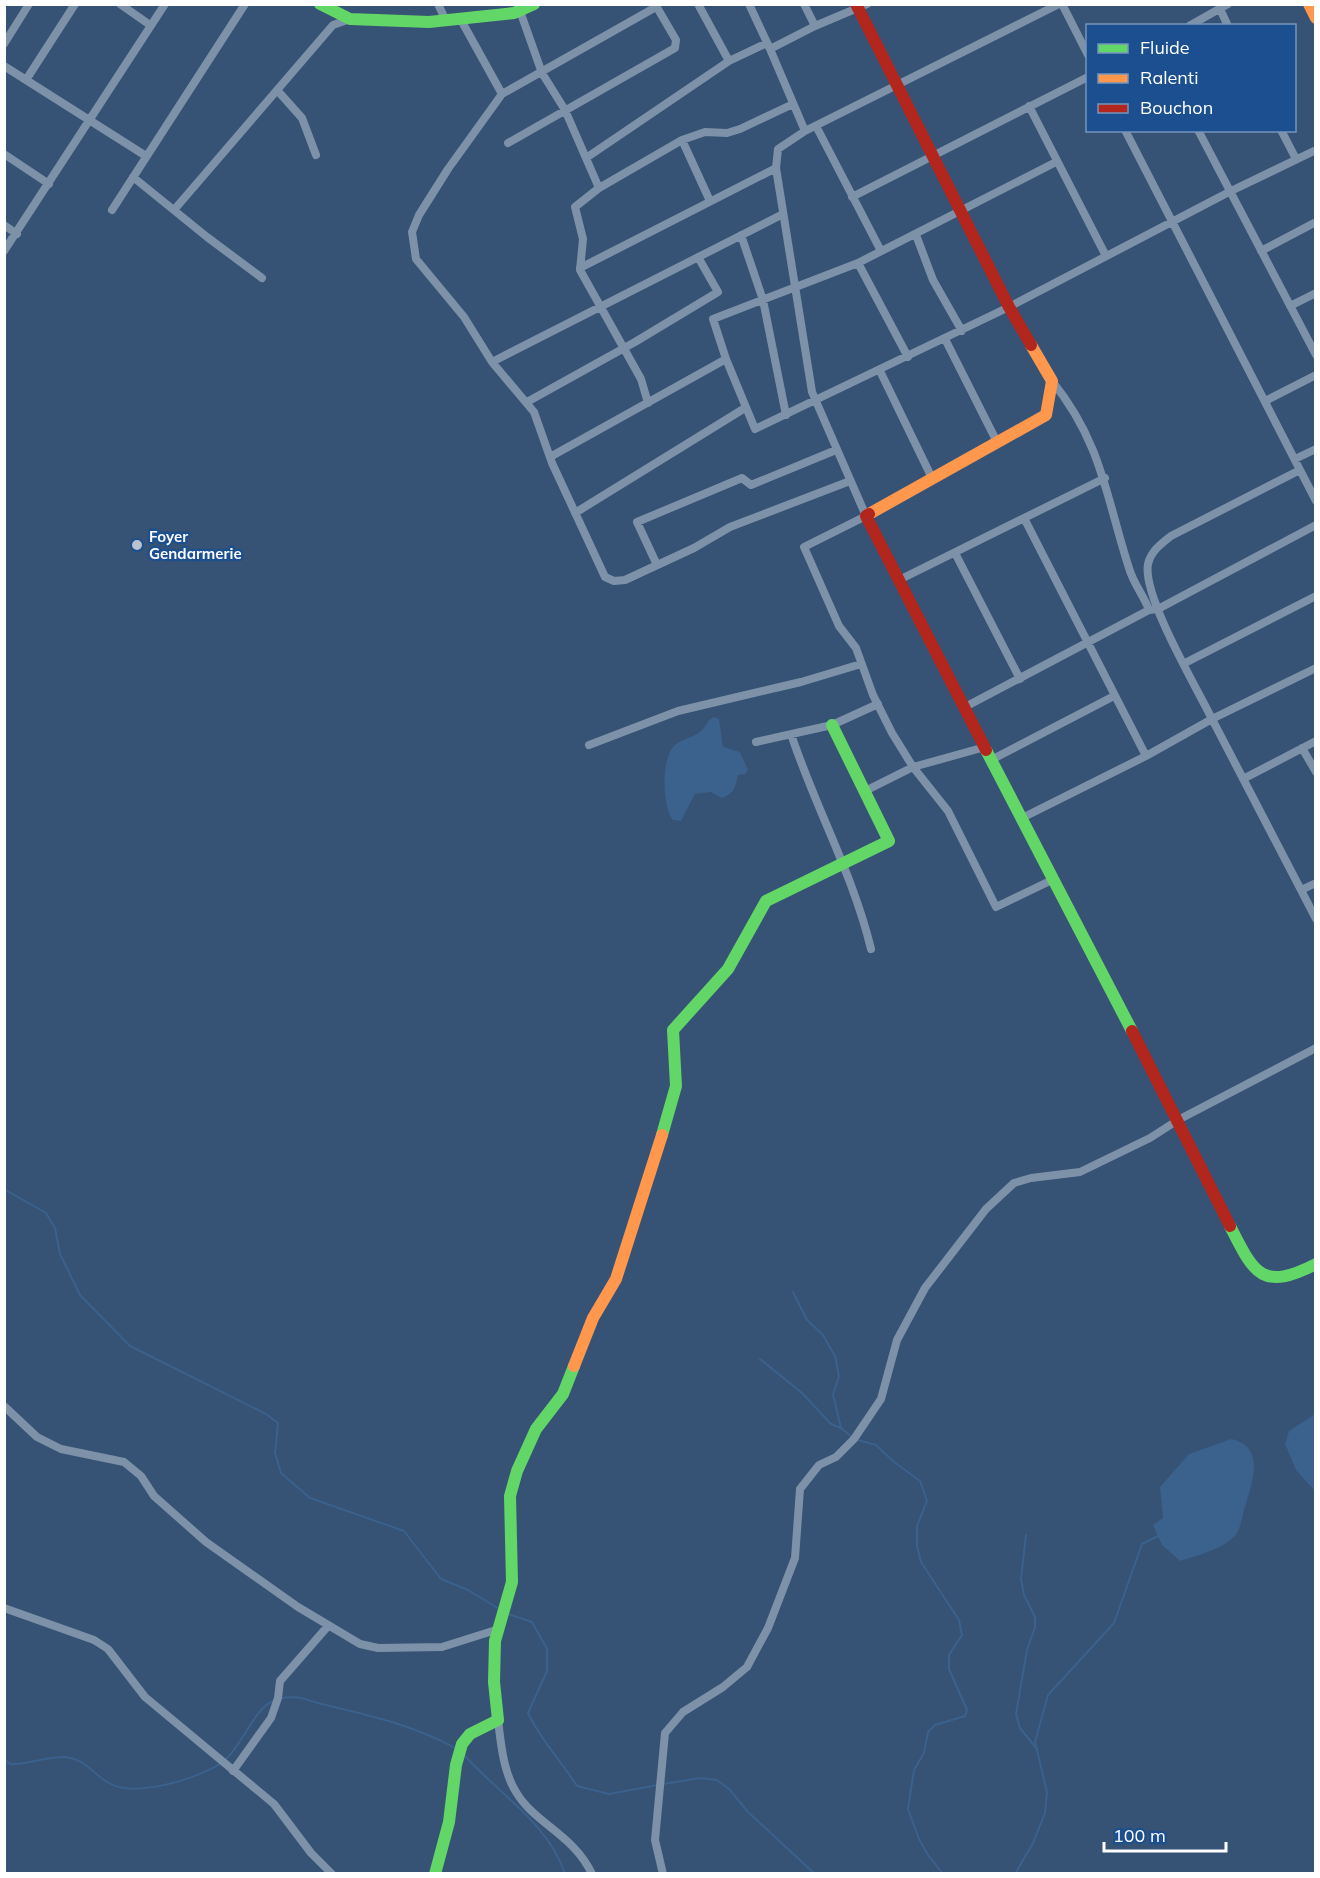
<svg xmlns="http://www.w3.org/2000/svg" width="1320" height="1878" viewBox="0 0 1320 1878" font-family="Mulish,sans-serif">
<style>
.water{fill:#3b618d}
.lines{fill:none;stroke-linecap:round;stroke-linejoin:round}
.stream{stroke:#3b618d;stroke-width:2}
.street{stroke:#7d92a8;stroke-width:8}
.fast{stroke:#63d668;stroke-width:12}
.slow{stroke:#ff974d;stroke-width:12}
.jam{stroke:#b3261e;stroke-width:12}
.poi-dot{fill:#b9c2ce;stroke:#1b4f8f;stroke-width:2}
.labels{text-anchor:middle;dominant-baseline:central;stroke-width:4.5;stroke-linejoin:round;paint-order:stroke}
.poi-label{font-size:15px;font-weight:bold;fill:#fff;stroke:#1b4f8f;text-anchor:start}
</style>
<rect width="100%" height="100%" fill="#365274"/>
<path class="water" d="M714,717L719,719L723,747L740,752L748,770L745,774L738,775C735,787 735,793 722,798L711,792L695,794L681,821L673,820C662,807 661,759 674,746C682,738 694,738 702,730C707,725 707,720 714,717Z
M1315,1414V1491L1296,1470L1285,1444L1289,1431Z
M1231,1439C1267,1447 1252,1484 1244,1510C1242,1518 1240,1530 1235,1536C1221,1550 1198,1555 1180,1561L1162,1545L1153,1525L1163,1518L1160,1487L1189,1454Z"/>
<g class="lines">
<path class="stream" d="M4,1189L46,1213L55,1228L60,1254L80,1295L130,1346L266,1414L278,1423L275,1453L281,1473L310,1498L404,1531L441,1579L468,1590L501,1610
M793,1292L807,1320L823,1335L835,1356L839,1376L833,1395L841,1428L854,1439L876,1445L894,1462L920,1481L927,1501L917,1526V1546L921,1562L959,1620L962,1635L949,1655V1669L967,1710L965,1716L935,1725L928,1732L924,1753L914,1770L911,1789L908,1809L919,1839L928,1855L943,1874
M760,1359L802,1393L831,1424L841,1428
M1026,1535L1021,1579L1024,1595L1035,1617V1627L1027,1650L1016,1714L1020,1728L1037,1749
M508,1614L532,1622L547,1649V1671L528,1713C540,1739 561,1761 577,1786L609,1794L658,1785
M281,1698C305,1695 305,1701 326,1705C372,1716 416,1726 457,1749
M464,1755C497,1792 549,1824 565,1874
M4,1759L10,1764C28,1765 47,1756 65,1757C84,1759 92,1772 107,1782C132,1799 198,1779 221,1763C241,1749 253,1710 273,1701
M663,1784L700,1778L717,1780L730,1790L748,1812L815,1874
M1015,1874L1033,1843L1045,1813L1047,1792L1035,1742L1048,1695L1114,1623L1142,1544L1158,1536"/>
<path class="street" d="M120,4L150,25
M438,4L446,21
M698,4L729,61
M749,4L770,49L815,26L867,4
M804,4L815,26
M1062,4L1088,55
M656,7L502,94L448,169L419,215L412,232L416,259L464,317L492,362L534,412L552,463L605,577L614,581L625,580L694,548L730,527L850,481
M1220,9L1228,26
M520,11L542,73L565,110L599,188
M461,20L502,94
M1189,26L1228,4
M4,44L29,4
M770,49L805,131
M4,66L146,156
M26,80L75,4
M277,90L302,118L316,155
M1029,106L1106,256
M816,126L881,251
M1125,130L1316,501
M1198,130L1316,355
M1281,130L1296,159
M682,140L710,201
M508,143L675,48L676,40L655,4
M4,154L49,184
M586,158L729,61L767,43
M1056,162L858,263L713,319L726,359L755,429L1009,307L1231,191L1316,150
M133,177L207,237L262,278
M852,197L1088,77
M112,210L245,4
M174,210L333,25L350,19
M4,225L17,234
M741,235L763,300L786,415
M916,235L933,280L962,331
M4,251L165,4
M1261,251L1316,222
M858,263L908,357
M580,268L776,168
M1290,306L1316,293
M945,339L997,442
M492,362L783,214
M880,371L932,478
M1052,381C1102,443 1106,497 1129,568C1133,583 1144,596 1149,610
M1265,401L1316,375
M527,402L635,342L718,292L698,257
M648,403L641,379L580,270L583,239L575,207L599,188L682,140L705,132L727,133L740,129L793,104
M550,457L726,359
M1295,459L1316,449
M575,513L745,408
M1024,518L1146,756
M955,553L1020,679
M657,565L637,522L742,478L751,485L836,450
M899,580L1105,478
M1185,663L1316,596
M1316,668L1212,719L1301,890L1316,883
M965,707L1149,610L1158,609L1316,525
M791,734C815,807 853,874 871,949
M756,742L832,725L878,704
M589,745L678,711L801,682L861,664
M1302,748L1316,772
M991,760L1114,696
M1243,779L1316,741
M865,791L913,767L985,747
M1020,819L1146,756L1212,719C1197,688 1142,596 1148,564C1151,551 1161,544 1171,536L1300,470
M1052,880L996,907L948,811L913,767L892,733L873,695L856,648L839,626L804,547L866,516L812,392L776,168L778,149L805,131L1059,4
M1301,890L1316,919
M4,1406L37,1437L61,1449L124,1462L141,1476L154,1496L206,1542L298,1607L360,1644L378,1648L442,1647L499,1629
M4,1608L94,1640L108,1649L145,1697L274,1804L311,1853L332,1874
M498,1720C501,1744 503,1771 516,1792C535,1824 573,1834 592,1874
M233,1771L271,1718L278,1698L280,1681L328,1626
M663,1874L655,1840L665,1733L683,1712L723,1687L747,1667L768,1628L795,1558L800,1489L819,1465L836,1457L854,1439L881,1399L897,1340L925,1288L986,1209L1014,1183L1031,1178L1080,1172L1150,1138L1178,1120L1316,1048"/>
<path class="fast" d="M320,4L350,19L429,22L514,13L534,4
M986,750L1132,1031
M662,1135L676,1086L673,1030L728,969L766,901L889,841L832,725
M1230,1226C1254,1273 1261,1292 1316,1264
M435,1874L449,1822L456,1765L462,1744L470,1734L498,1720L494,1682L495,1641L512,1582L510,1496L517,1471L536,1429L563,1394L574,1366"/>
<path class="slow" d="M1309,4L1316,18
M869,514L1046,415L1052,381L1031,345
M574,1366L593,1318L616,1279L662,1135"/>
<path class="jam" d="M856,4L1009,307L1031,345
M869,514L866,516L986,750
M1132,1031L1230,1226"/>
</g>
<circle class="poi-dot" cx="137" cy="545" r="6"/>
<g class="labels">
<g class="poi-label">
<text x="149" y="536">Foyer<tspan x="149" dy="17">Gendarmerie</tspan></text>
</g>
</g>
<rect width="1320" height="1878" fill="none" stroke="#ffffff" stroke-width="12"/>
<rect x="1086" y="24" width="210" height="108" fill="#1b4f8f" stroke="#7695bc" stroke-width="1.5"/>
<rect x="1098" y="44" width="30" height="9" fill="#63d668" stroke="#7695bc" stroke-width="1.5"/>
<text x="1140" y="54" font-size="18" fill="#ffffff">Fluide</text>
<rect x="1098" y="74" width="30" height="9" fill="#ff974d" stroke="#7695bc" stroke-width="1.5"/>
<text x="1140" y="84" font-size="18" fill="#ffffff">Ralenti</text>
<rect x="1098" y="104" width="30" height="9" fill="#b3261e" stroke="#7695bc" stroke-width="1.5"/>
<text x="1140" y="114" font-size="18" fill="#ffffff">Bouchon</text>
<path d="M1104 1842v9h122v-9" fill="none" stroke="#ffffff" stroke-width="3"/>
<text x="1113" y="1842" font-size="18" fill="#ffffff" stroke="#1b4f8f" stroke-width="4.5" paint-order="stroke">100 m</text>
</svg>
